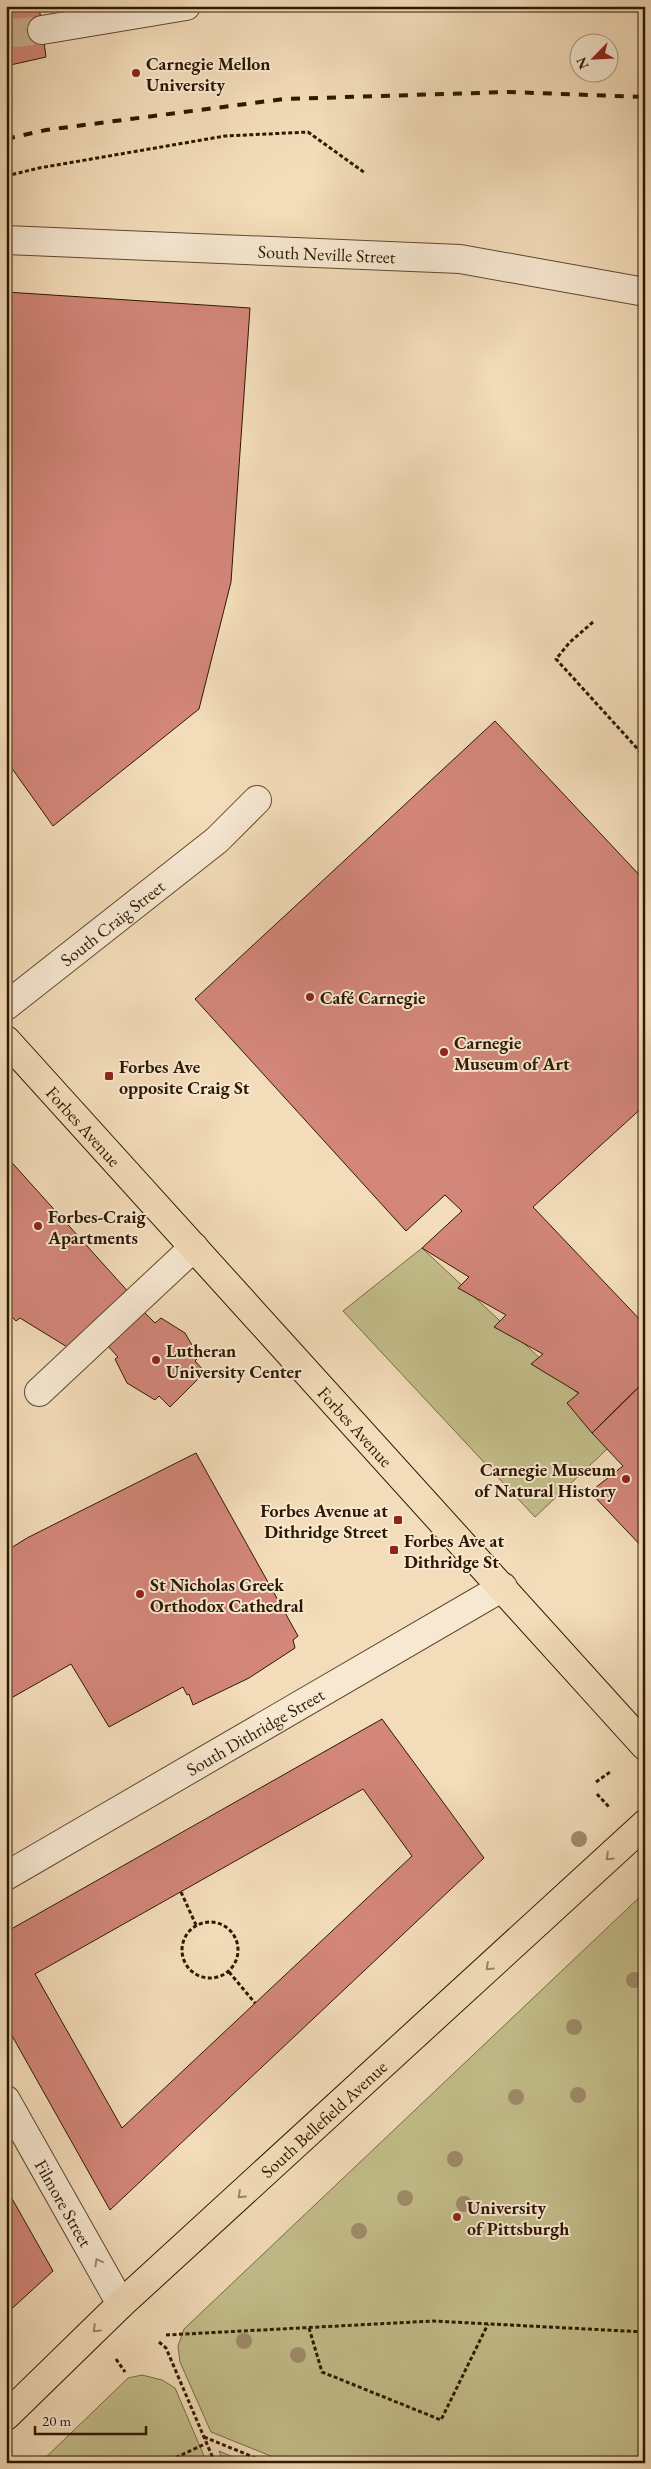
<svg xmlns="http://www.w3.org/2000/svg" width="651" height="2469" viewBox="0 0 651 2469" font-family="'EB Garamond',serif">
<style>
.green{fill:#c3be8a;stroke:#786b45}
.building{fill:#d3867a;stroke:#2e1800;fill-rule:evenodd}
.lines{fill:none;stroke-linecap:round;stroke-linejoin:round}
.minor-tunnel{stroke:#ccb594;stroke-width:28;stroke-dasharray:28 14;stroke-linecap:butt}
.minor-casing{stroke:#5f492e;stroke-width:30}
.major-casing{stroke:#2e1800;stroke-width:30}
.highway-casing{stroke:#2e1800;stroke-width:30}
.path{stroke:#2e1800;stroke-width:3;stroke-dasharray:4 2.5;stroke-linecap:butt}
.minor{stroke:#f7e8d2;stroke-width:28}
.major{stroke:#f3dcb9;stroke-width:28}
.highway{stroke:#f3dcb9;stroke-width:28}
.rail{stroke:#2e1800;stroke-width:4;stroke-dasharray:9 9;stroke-linecap:butt}
.tree{fill:#9f8c6a}
.oneway{stroke:#9a8466}
.oneway2{stroke:#9d8a74}
.poi-dot{fill:#8f2418;stroke:#f7e8d2;stroke-width:2}
.labels{text-anchor:middle;dominant-baseline:central;stroke-width:4;stroke-linejoin:round;paint-order:stroke}
.poi-label{font-size:18px;font-weight:bold;fill:#2e1800;stroke:#f7e8d2;text-anchor:start}
.street-label{font-size:18px;fill:#2e1800;stroke:#f7e8d2}
</style>
<rect width="100%" height="100%" fill="#f3dcb9"/>
<filter id="stains"><feTurbulence type="fractalNoise" baseFrequency=".004" numOctaves="4"/><feColorMatrix values="0 0 0 0 .2 0 0 0 0 .09 0 0 0 0 .02 0 0 0 .5 -.17"/></filter>
<radialGradient id="worn" r=".72"><stop offset=".6" stop-color="#630" stop-opacity="0"/><stop offset="1" stop-color="#630" stop-opacity=".3"/></radialGradient>
<path class="green" d="M422,1248L622,1435L535,1517L343,1311Z
M645,1892V2463H288L211,2432L180,2362L178,2346L184,2329Z
M142,2375L162,2380L175,2388L207,2463H40L128,2378Z
M219,2451L247,2463H224Z"/>
<path class="building" d="M6,6H39L46,57L6,66Z
M6,292L250,308L231,582L199,709L53,826L6,760Z
M495,721L645,881V1105L533,1207L645,1325V1381L592,1433L567,1403L579,1393L531,1364L543,1354L494,1327L506,1315L458,1288L469,1277L422,1248L462,1211L445,1195L406,1231L195,999Z
M6,1156L132,1296L77,1353L20,1318L16,1321L6,1311Z
M144,1312L155,1323L161,1318L185,1333L199,1357L195,1361L205,1372L170,1407L159,1396L155,1400L127,1383L115,1359L118,1357L107,1345Z
M645,1381V1550L590,1492L623,1466L592,1433Z
M196,1453L298,1636L293,1640L295,1648L249,1678L193,1705L189,1694L187,1695L183,1687L109,1727L71,1664L6,1701V1551L27,1538Z
M382,1719L484,1858L110,2210L6,2025V1932ZM363,1789L412,1856L122,2128L35,1974Z
M6,2188L53,2271L6,2314Z"/>
<g class="lines">
<path class="minor-tunnel" d="M6,34L42,30"/>
<defs>
<g id="minor">
<path d="M42,30L186,6"/>
<path id="s1" d="M6,240L460,259L645,292"/>
<path id="s2" d="M6,1006L217,840L257,800"/>
<path d="M39,1392L194,1247"/>
<path id="s3" d="M6,1876L503,1587"/>
<path id="s4" d="M6,2100L121,2304"/>
</g>
<g id="major">
<path id="s5" d="M6,1040L645,1746"/>
</g>
<g id="highway">
<path id="s6" d="M6,2416L121,2304L645,1824"/>
</g>
</defs>
<use href="#minor" class="minor-casing"/>
<use href="#major" class="major-casing"/>
<use href="#highway" class="highway-casing"/>
<path class="path" d="M6,176L39,168L225,136L308,132L365,173
M593,622L570,642L556,659L645,757
M596,1782L610,1772
M597,1794L610,1808
M181,1892L196,1925
M182 1950a28 28 0 1 1 56 0a28 28 0 1 1-56 0Z
M229,1972L255,2003
M309,2328L322,2372L441,2420L488,2324
M166,2335L433,2321L645,2332
M159,2342L166,2348L215,2463
M116,2359L125,2372
M204,2437L268,2463
M164,2463L207,2443"/>
<use href="#minor" class="minor"/>
<use href="#major" class="major"/>
<use href="#highway" class="highway"/>
<path class="rail" d="M6,139L46,130L284,99L508,92L645,97"/>
</g>
<g class="tree">
<circle cx="579" cy="1839" r="8"/>
<circle cx="634" cy="1980" r="8"/>
<circle cx="574" cy="2027" r="8"/>
<circle cx="578" cy="2095" r="8"/>
<circle cx="516" cy="2097" r="8"/>
<circle cx="455" cy="2159" r="8"/>
<circle cx="405" cy="2198" r="8"/>
<circle cx="464" cy="2204" r="8"/>
<circle cx="359" cy="2231" r="8"/>
<circle cx="244" cy="2341" r="8"/>
<circle cx="298" cy="2355" r="8"/>
</g>
<defs><path id="oneway-chevron" d="M-2-3.5L2.5 0L-2 3.5" fill="none" stroke-width="1.6" stroke-linecap="round" stroke-linejoin="round" transform="scale(1.25)"/></defs>
<g class="oneway">
<use href="#oneway-chevron" transform="translate(609 1857) rotate(137)"/>
<use href="#oneway-chevron" transform="translate(489 1967) rotate(137)"/>
<use href="#oneway-chevron" transform="translate(241 2195) rotate(137)"/>
<use href="#oneway-chevron" transform="translate(96 2329) rotate(136)"/>
</g>
<use class="oneway2" href="#oneway-chevron" transform="translate(98 2262) rotate(-119)"/>
<g class="poi-dot">
<circle cx="136" cy="73" r="5"/>
<circle cx="310" cy="997" r="5"/>
<circle cx="444" cy="1052" r="5"/>
<rect x="104" y="1071" width="10" height="10" rx="2.5"/>
<circle cx="38" cy="1226" r="5"/>
<circle cx="156" cy="1360" r="5"/>
<circle cx="626" cy="1479" r="5"/>
<rect x="393" y="1515" width="10" height="10" rx="2.5"/>
<rect x="389" y="1545" width="10" height="10" rx="2.5"/>
<circle cx="140" cy="1594" r="5"/>
<circle cx="457" cy="2217" r="5"/>
</g>
<g class="labels">
<g class="poi-label">
<text x="146" y="63">Carnegie Mellon<tspan x="146" dy="21">University</tspan></text>
<text x="320" y="997">Café Carnegie</text>
<text x="454" y="1042">Carnegie<tspan x="454" dy="21">Museum of Art</tspan></text>
<text x="119" y="1066">Forbes Ave<tspan x="119" dy="21">opposite Craig St</tspan></text>
<text x="48" y="1216">Forbes-Craig<tspan x="48" dy="21">Apartments</tspan></text>
<text x="166" y="1350">Lutheran<tspan x="166" dy="21">University Center</tspan></text>
<text x="616" y="1469" text-anchor="end">Carnegie Museum<tspan x="616" dy="21">of Natural History</tspan></text>
<text x="388" y="1510" text-anchor="end">Forbes Avenue at<tspan x="388" dy="21">Dithridge Street</tspan></text>
<text x="404" y="1540">Forbes Ave at<tspan x="404" dy="21">Dithridge St</tspan></text>
<text x="150" y="1584">St Nicholas Greek<tspan x="150" dy="21">Orthodox Cathedral</tspan></text>
<text x="467" y="2207">University<tspan x="467" dy="21">of Pittsburgh</tspan></text>
</g>
<g class="street-label">
<text stroke="none"><textPath href="#s1" startOffset="321">South Neville Street</textPath></text>
<text stroke="none"><textPath href="#s2" startOffset="135">South Craig Street</textPath></text>
<text stroke="none"><textPath href="#s5" startOffset="116">Forbes Avenue</textPath></text>
<text stroke="none"><textPath href="#s5" startOffset="521">Forbes Avenue</textPath></text>
<text stroke="none"><textPath href="#s3" startOffset="288">South Dithridge Street</textPath></text>
<text stroke="none"><textPath href="#s6" startOffset="435">South Bellefield Avenue</textPath></text>
<text stroke="none"><textPath href="#s4" startOffset="118">Filmore Street</textPath></text>
</g>
</g>
<rect width="651" height="2469" fill="none" stroke="#f3dcb9" stroke-width="25"/>
<rect x="8" y="8" width="636" height="2454" fill="none" stroke="#2e1800" stroke-width="2.5"/>
<rect x="12" y="12" width="626" height="2444" fill="none" stroke="#2e1800"/>
<g transform="translate(594 58) rotate(246)"><circle r="24" fill="#f7e8d2" stroke="#a7957e"/>
<path d="M0-4L9 19L0 12L-9 19Z" fill="#8f2418"/>
<text y="-8" font-size="14" font-weight="bold" text-anchor="middle" fill="#2e1800">N</text>
</g>
<path d="M35 2426v8h111v-8" fill="none" stroke="#2e1800" stroke-width="2.5"/>
<text x="42" y="2426" font-size="15" fill="#2e1800" stroke="#f7e8d2" stroke-width="4" paint-order="stroke">20 m</text>
<rect width="100%" height="100%" filter="url(#stains)"/>
<rect width="100%" height="100%" fill="url(#worn)"/>
</svg>
